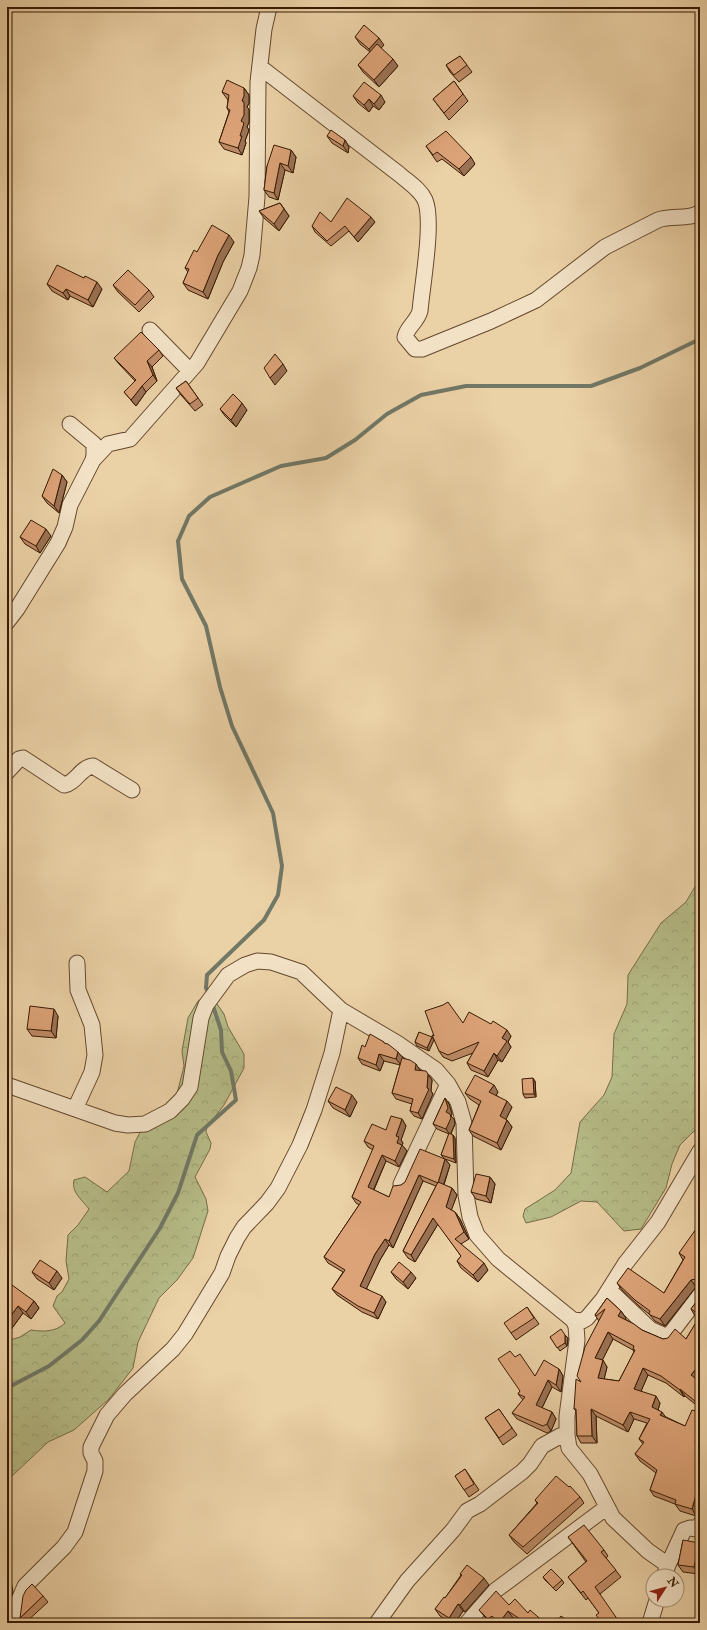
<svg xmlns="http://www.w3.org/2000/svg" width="707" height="1630" viewBox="0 0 707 1630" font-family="'IM FELL Double Pica',serif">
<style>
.forest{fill:url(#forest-crowns);stroke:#766b45}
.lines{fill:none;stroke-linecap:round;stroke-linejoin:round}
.stream{stroke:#717866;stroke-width:4}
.minor-casing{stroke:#64482c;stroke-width:17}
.minor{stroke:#f2e1c5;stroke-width:15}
.wall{fill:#be8c67;stroke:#371a03;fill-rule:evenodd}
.shaded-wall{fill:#9b7254;stroke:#371a03}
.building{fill:#dda378;stroke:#371a03;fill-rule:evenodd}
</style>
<defs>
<pattern id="forest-crowns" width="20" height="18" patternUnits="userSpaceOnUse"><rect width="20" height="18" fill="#b6bc87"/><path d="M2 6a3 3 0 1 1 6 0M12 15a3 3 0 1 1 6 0" fill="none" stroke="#9da173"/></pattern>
</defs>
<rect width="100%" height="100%" fill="#ebd1a6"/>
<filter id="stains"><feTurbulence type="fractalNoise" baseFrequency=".005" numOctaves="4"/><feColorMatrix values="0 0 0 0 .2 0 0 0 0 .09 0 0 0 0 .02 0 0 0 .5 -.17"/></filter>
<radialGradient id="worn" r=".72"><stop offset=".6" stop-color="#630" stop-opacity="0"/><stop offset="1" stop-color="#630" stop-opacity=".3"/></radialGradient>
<path class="forest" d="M700,878V1129L693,1132L680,1145L672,1164L666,1188L641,1229L624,1231L597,1202L581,1201L551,1217L526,1223L523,1216L525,1209L555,1190L571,1173L580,1122L604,1095L612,1077L614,1034L627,1004L628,975L661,923L686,902Z
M209,995L215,998L217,1004L224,1014L228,1027L244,1054V1068L224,1105L207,1127L206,1132L211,1143L210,1149L195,1177L206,1199L208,1211L193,1258L177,1280L159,1298L138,1342L133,1368L109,1399L74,1430L48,1442L11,1477L7,1490V1341L20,1337L31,1330C43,1332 56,1332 65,1323L53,1306L57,1296L62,1292L69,1279L66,1261L68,1235L78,1225L89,1209C82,1200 71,1192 74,1180L85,1177L107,1192L129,1171L135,1142L148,1117L167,1105L177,1094L184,1066L182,1051L188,1018L198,1001Z"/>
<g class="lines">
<path class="stream" d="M209,995L206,988L207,975L264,920L278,895L282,866L273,813L232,726L220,687L206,626L182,579L178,541L189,516L210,497L281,466L326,458L355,440L387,414L421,395L466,386H591L640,368L700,339
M7,1388L49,1366L82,1340L99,1321L160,1228L178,1193L197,1135L236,1100L231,1071L222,1052L221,1030L212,1003"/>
<defs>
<path id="minor" d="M260,67L399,174C408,182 420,189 425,200C434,221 422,286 420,311C417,322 407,327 405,337L415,349H422L491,321L536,300L605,247L658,220C670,215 692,220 700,212
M150,330L190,371
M70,424L94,444V455L93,460
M7,622L17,609L58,543L65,527L70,505L93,460L108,444L130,439L190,371L197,363L240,291L249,268L252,255L257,197L258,82L264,29L269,7
M7,772L19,759L23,758L64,785C76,783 81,767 93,766L132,790
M7,1085L115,1123L128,1125L145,1124L170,1111L182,1099L190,1087L201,1018L206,1005L228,975L245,965L257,961L271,962L301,972L341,1010L397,1043L436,1070L448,1084L458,1102L464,1123L466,1195L470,1217L477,1235L498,1259L573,1320L576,1326L577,1340L567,1416V1435L569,1448L590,1474L613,1518L648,1551L668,1565
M75,1109L92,1072L95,1055L92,1025L78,990L77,963
M401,1184L448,1084
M609,1290L650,1329L668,1337L700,1295
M573,1320L582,1321L587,1318L603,1299L625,1264L658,1222L700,1151
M664,1576L668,1565L684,1530L690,1528L697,1529L700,1524
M15,1623L19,1600L25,1586L64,1547L75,1532L95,1471V1461L91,1453V1447L107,1415L125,1394L173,1349L185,1334L222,1273L228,1256L237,1238L244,1227L267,1203L278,1188L300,1145L314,1110L332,1053L341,1010
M377,1623L407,1581L453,1530L467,1511L480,1504L522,1472L530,1464L542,1446L560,1436L567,1435
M467,1623L496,1590L607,1507
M650,1623L657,1600"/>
</defs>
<use href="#minor" class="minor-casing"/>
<use href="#minor" class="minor"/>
</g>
<path class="wall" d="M355,37L384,45L381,48L398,66L379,87L363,72L358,65L370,52L360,44Z
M460,56L472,72L459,82L450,72L446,65Z
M454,81L468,101L449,120L433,99Z
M244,88L249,95V103L247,107L249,109V122L247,127L249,130L245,141L246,143L242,155L224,149L219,142L229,112L227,108L228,100L222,92Z
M353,96L385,102L379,110L373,106L369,112L358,103Z
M327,136L345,140L349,147L348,153L332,143Z
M426,146L475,164L464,176L442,159L437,162Z
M291,150L296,157L293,173L285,170L278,200L269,197L264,190L267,166Z
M280,203L289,216L279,231L264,218L259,211Z
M331,222H375L358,242L349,231L331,246L315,232L312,226Z
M234,242L223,262L208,299L188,290L183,283L188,272L185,268L197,252Z
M47,284L102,289L93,307L70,296L68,300L52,291Z
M113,285L149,290L154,297L139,312L118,292Z
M159,350L163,356L152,367L157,381L146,392L136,406L124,392L135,381L119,364L114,358Z
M186,381L203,405L195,411L181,395L176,388Z
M220,409L247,410L236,427L225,416Z
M62,475L67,482L59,513L47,503L42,496Z
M51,536L40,553L25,544L20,537Z
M58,1016L56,1038L32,1036L27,1029Z
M463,1023L511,1036L508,1042L511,1047L502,1062L498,1060L488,1077L471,1070L467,1063L473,1053L452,1061L443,1057L439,1051L434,1036Z
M419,1032L429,1051L417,1046L415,1042Z
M385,1044L403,1058L420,1070V1071L428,1074L432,1080L431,1091L433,1094L422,1119L414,1116L410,1111L412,1104L396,1099L392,1093L400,1065L384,1061L380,1071L362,1064L358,1058L365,1047Z
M535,1081L536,1097L525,1098L523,1094Z
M498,1092L496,1095L512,1107L506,1119L512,1127L501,1150L473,1136L469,1130L479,1105L470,1099L465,1093Z
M445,1098L449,1104L452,1114L451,1116L454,1119L455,1124L451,1134L453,1135L455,1138L456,1163L445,1159L450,1165L444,1185L452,1188L457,1195L451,1210L455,1212L460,1219L469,1239L461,1244L488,1270L478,1282L461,1268L457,1261L461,1256L438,1224L415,1262L408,1258L403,1251L436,1186L423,1181L393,1248L389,1245L380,1260L366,1288L386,1302L378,1319L362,1312L337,1295L332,1289L343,1272L328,1263L324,1257L359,1205L356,1203L352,1197L373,1150L368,1147L364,1141L386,1130L402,1119L406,1126L401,1140L403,1143L402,1145L407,1151L399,1167L386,1161L374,1190L389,1197L401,1185L444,1158L441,1155L449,1134L437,1129L433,1124Z
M328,1101L357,1102L350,1117L333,1108Z
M490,1177L495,1184L491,1203L476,1199L471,1192Z
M700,1232V1286L696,1287L665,1326L655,1321L649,1314L640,1307L622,1290L617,1283L664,1293L683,1260L679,1253Z
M32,1272L62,1278L54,1290L37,1279Z
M391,1272L416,1278L408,1289L396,1279Z
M7,1292L34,1301L39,1308L31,1319L23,1313L10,1331L7,1333Z
M700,1297V1377L697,1380L700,1382V1408L685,1396L684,1397L666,1383L648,1375L641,1391L660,1403L658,1410L666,1417L685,1426L700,1412V1504L696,1516L680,1511L675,1504L654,1496L650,1490L656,1473L640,1461L635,1454L643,1444L639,1439L647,1423L634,1419L628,1432L596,1416L597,1443H581L577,1436L576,1411L574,1409L581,1382L599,1321L595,1315L607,1298L621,1311L626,1318L625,1319L642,1330L663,1339H686L699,1318L695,1316L691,1309ZM613,1339L633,1350L634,1352L619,1381L604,1379L607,1367L602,1360Z
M527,1307L539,1324L516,1340L511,1333Z
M550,1337L568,1338L567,1346L560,1351Z
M515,1357L535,1376L559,1369L563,1376L561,1392L552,1387L542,1408L552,1412L556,1419L551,1431L547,1433L517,1419L512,1413L523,1400L518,1394L520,1391Z
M499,1409L517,1435L503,1445L485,1418Z
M465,1469L479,1490L469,1497L455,1476Z
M580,1497L584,1503L527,1554L514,1542L509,1535L537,1503L535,1500Z
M568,1537L604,1550L608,1556L606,1558L621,1577L600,1594L599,1613L588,1598L586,1600L568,1577L586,1562Z
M683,1540L699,1574L683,1572L678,1565Z
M7,1552L11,1558L7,1561Z
M460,1574L489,1585L465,1612L463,1611L455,1623H450L440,1616L435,1609L445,1598L461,1575Z
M543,1577L562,1580L564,1583L556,1591L545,1580Z
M43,1596L48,1602L25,1623H23L20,1618Z
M509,1605L528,1613L545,1623H520L513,1618L509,1623H490L479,1610Z"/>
<path class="shaded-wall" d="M379,38L384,45L374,56L369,49Z
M393,59L398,66L379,87L374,80Z
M244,88L249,95V103L247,107L249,109V122L247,127L249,130L245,141L246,143L242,155L238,148L241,121L242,101Z
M381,95L385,102L379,110L374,104Z
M369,99L373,106L369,112L364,105Z
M345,140L349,147L348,153L343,146Z
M291,150L296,157L293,173L288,166Z
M471,157L475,164L464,176L459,169Z
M280,163L285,170L278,200L274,193Z
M280,203L289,216L279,231L274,224Z
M371,217L375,222L358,242L354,237Z
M229,235L234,242L223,262L208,299L203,292L218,255Z
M97,282L102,289L93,307L88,300Z
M66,289L70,296L68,300L63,293Z
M147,361L152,367L157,381L153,375Z
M283,364L287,371L275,385L270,378Z
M142,386L146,392L136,406L131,400Z
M242,403L247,410L236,427L231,420Z
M62,475L67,482L59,513L54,506Z
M46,529L51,536L40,553L36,546Z
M54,1009L58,1016L56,1038L51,1031Z
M507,1030L511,1036L508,1042L511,1047L502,1062L497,1056L502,1038Z
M432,1037L434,1040L429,1051L427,1048Z
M398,1052L403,1058L401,1065L396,1059Z
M494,1053L498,1060L488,1077L484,1071Z
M379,1054L384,1061L380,1071L376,1065Z
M416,1064L420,1070L419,1076L415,1070Z
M428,1074L432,1080L431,1091L433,1094L422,1119L418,1113L427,1088Z
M533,1078L535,1081L536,1097L534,1094Z
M494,1085L498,1092L494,1099L489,1092Z
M352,1095L357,1102L350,1117L345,1110Z
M445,1098L449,1104L452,1114L451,1116L454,1119L455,1124L450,1135L446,1129V1112Z
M507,1101L512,1107L504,1123L500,1116Z
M402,1119L406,1126L401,1140L403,1143L402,1145L407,1151L399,1167L395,1161L397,1143L396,1136Z
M507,1120L512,1127L501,1150L497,1143Z
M453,1135L455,1138L456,1163L454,1159Z
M382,1155L386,1161L372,1193L368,1187Z
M445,1159L450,1165L442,1189L438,1183Z
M419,1175L423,1181L393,1248L389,1241Z
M490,1177L495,1184L491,1203L486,1196Z
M452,1188L457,1195L450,1214L446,1207Z
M455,1212L460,1219L469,1239L464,1232Z
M433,1218L438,1224L415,1262L411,1255Z
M385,1239L389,1245L380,1260L365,1292L360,1286L375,1254Z
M484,1263L488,1270L478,1282L473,1275Z
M57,1271L62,1278L54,1290L49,1283Z
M411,1272L416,1278L408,1289L403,1282Z
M691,1280L696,1287L665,1326L660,1319Z
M382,1296L386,1302L378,1319L374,1313Z
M34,1301L39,1308L31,1319L26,1312Z
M18,1306L23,1313L10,1331L7,1328V1321Z
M621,1311L626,1318L623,1322L618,1316Z
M608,1332L613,1339L600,1365L595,1358Z
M565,1335L568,1338L567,1346L565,1343Z
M603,1360L607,1367L603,1384L598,1378Z
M700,1364V1377L695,1382L691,1375Z
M643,1368L648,1375L639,1396L634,1389Z
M559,1369L563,1376L561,1392L556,1385Z
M548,1380L552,1387L540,1412L536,1405Z
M680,1389L685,1396L684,1397L680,1390Z
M656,1396L660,1403L657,1414L652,1407Z
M591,1409L596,1416L597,1443L592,1436Z
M552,1412L556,1419L551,1431L547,1424Z
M630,1412L634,1419L628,1432L623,1425Z
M662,1412L667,1419L660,1415Z
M700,1431V1449L695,1442Z
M700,1481V1504L696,1516L692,1509Z
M699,1543L700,1545V1567L699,1574L694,1567Z
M7,1576L11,1581L13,1592L9,1604L7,1601Z
M484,1578L489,1585L465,1612L460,1605Z
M458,1604L463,1611L455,1623H452L449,1618Z
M508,1611L513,1618L509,1623H499Z"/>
<path class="building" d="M364,25L379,38L369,49L355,37Z
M377,44L393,59L374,80L358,65Z
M460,56L467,65L454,75L446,65Z
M227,80L244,88V96L242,101L244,102V115L241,121L244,123L240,136H242L238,148L219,142L230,110L227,108L229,95L222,92Z
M454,81L463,94L444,113L433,99Z
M364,82L381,95L374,104L369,99L364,105L353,96Z
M331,130L345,140L343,146L327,136Z
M446,131L471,157L459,169L437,152L433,155L426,146Z
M274,145L291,150L288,166L280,163L274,193L264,190L267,166Z
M347,198L371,217L354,237L345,226L327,241L312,226L320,212L331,222Z
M280,203L284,209L274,224L259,211Z
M212,225L229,235L218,255L203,292L183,283L189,269L185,268L194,250L197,252Z
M57,265L84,278L85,276L97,282L88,300L66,289L63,293L47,284Z
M128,270L149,290L135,305L113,285Z
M141,332L159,350L147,361L153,375L142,386L131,400L124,392L136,380L114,358Z
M275,354L283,364L270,378L264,368Z
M186,381L198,398L190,404L176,388Z
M233,394L242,403L231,420L220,409Z
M53,469L62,475L54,506L42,496Z
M31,520L46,529L36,546L20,537Z
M448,1002L463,1023L469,1012L491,1024L493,1021L507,1030L502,1038L507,1041L497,1056L494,1053L484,1071L467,1063L479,1042L448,1055L439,1051L432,1035L434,1036L425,1011L443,1005Z
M30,1006L54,1009L51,1031L27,1029Z
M419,1032L432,1037L427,1048L415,1042Z
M370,1034L384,1042V1043L388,1044L398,1052L396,1059L379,1054L376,1065L358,1058L362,1045L365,1047Z
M402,1058L410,1060L416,1064L415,1070L426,1071L428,1074L427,1088L429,1089L418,1113L410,1111L413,1099L392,1093Z
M475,1075L494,1085L489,1092L507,1101L500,1116L507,1120L497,1143L469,1130L481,1101L465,1093Z
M533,1078L534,1094H523L522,1079Z
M336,1087L352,1095L345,1110L328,1101Z
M445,1098L448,1108L446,1112L450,1114L451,1118L446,1129L433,1124Z
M391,1116L402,1119L396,1136L399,1137L397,1143L402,1145L395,1161L382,1155L368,1187L389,1197L393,1186L401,1185L405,1182L420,1149L445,1159L438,1183L419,1175L389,1241L385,1239L375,1254L360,1286L382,1296L374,1313L358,1306L332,1289L345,1270L324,1257L361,1202L352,1197L374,1146L364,1141L372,1124L386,1130Z
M449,1133L453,1135L454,1159L441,1155Z
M476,1174L490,1177L486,1196L471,1192Z
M438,1182L452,1188L446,1207L455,1212L464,1232L455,1239L484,1263L473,1275L457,1261L461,1256L433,1218L411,1255L403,1251Z
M696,1229L700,1232V1281L696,1279L691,1280L660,1319L650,1315L649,1313L650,1311L635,1300L617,1283L628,1268L664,1293L685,1257L679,1253Z
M40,1260L57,1271L49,1283L32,1272Z
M399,1262L411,1272L403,1282L391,1272Z
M12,1285L34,1301L26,1312L18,1306L7,1321V1292Z
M700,1297V1315L691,1309Z
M607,1298L621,1311L618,1316L634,1324L642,1330L663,1339L668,1338L675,1329L686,1339L700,1316V1364L691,1375L700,1382V1405L680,1389V1390L661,1376L643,1368L634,1389L656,1396L652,1407L662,1412L660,1415L685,1426L692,1410L700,1412V1431L695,1442L700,1444V1481L692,1509L675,1504L676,1500L650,1490L657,1470L635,1454L644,1442L639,1439L650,1419L630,1412L623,1425L591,1409L592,1436H577L576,1409H574L576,1379L581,1382L577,1376L585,1347L605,1309L596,1316L595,1315ZM608,1332L634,1346L633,1349L635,1350L619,1381L598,1378L603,1360L595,1358Z
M527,1307L534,1318L511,1333L504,1323Z
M561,1329L565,1335V1343L557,1348L550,1337Z
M510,1351L515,1357L520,1354L535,1376L544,1360L559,1369L556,1385L548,1380L536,1405L552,1412L547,1424L543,1426L512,1413L525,1397L518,1394L520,1391L498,1359Z
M499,1409L512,1428L499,1438L485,1418Z
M465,1469L474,1484L464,1490L455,1476Z
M556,1476L569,1487L570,1486L580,1497L523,1547L509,1535L538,1503L535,1500Z
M584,1525L604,1550L601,1552L616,1570L595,1587L620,1623H602L596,1615L599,1613L583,1591L581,1593L568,1577L587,1561L568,1537Z
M683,1540L699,1543L694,1567L678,1565Z
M467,1565L484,1578L460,1605L458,1604L449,1618L435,1609L444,1597L445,1598L462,1575L460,1574Z
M551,1569L562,1580L553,1588L543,1577Z
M32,1584L43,1596L20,1618L23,1596L26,1590Z
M496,1591L509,1605L515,1599L528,1613L530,1610L545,1623H526L508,1611L499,1623L492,1616L488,1619L479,1610Z
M561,1616L571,1623H556Z"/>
<rect width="707" height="1630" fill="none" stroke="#ebd1a6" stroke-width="24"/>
<rect x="8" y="8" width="691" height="1614" fill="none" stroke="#371a03" stroke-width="2"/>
<rect x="12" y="12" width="683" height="1606" fill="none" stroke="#371a03"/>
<g transform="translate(665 1588) rotate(54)"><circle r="19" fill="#f2e1c5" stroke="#a79177"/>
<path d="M0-3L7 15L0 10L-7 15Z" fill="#8f2418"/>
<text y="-6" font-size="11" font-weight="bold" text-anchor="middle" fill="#371a03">N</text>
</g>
<rect width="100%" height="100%" filter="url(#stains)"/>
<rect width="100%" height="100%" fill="url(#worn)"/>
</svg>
